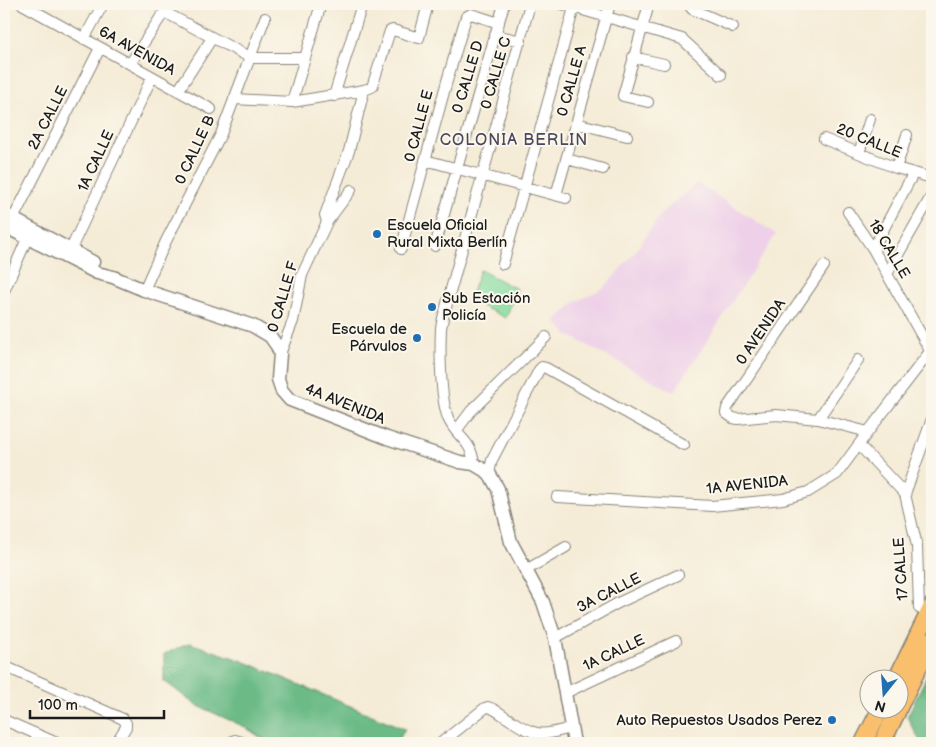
<svg xmlns="http://www.w3.org/2000/svg" width="936" height="747" viewBox="0 0 936 747" font-family="'Balsamiq Sans',sans-serif">
<style>
.built{fill:#eed0e8}
.green{fill:#85db9f;stroke:#507c5e}
.forest{fill:#6cbb86;stroke:#446c51}
.lines{fill:none;stroke-linecap:round;stroke-linejoin:round}
.minor-casing{stroke:#88847a;stroke-width:12}
.tertiary-casing{stroke:#88847a;stroke-width:15}
.trunk-casing{stroke:#88847a;stroke-width:19}
.minor{stroke:#fff;stroke-width:10}
.tertiary{stroke:#fff;stroke-width:12}
.trunk{stroke:#f9bf6d;stroke-width:16}
.poi-dot{fill:#1f6fb2;stroke:#fbf7ec;stroke-width:2}
.labels{text-anchor:middle;dominant-baseline:central;stroke-width:4;stroke-linejoin:round;paint-order:stroke}
.street-label{font-size:15px;fill:#1c1c1c;stroke:#fbf7ec}
.poi-label{font-size:15px;fill:#1c1c1c;stroke:#fbf7ec;text-anchor:start}
.neighbourhood-label{font-size:16px;letter-spacing:1px;fill:#4c485d;stroke:#fbf7ec}
</style>
<rect width="100%" height="100%" fill="#fbf7ec"/>
<filter id="ink" filterUnits="userSpaceOnUse"><feTurbulence type="fractalNoise" baseFrequency=".02" numOctaves="2"/><feDisplacementMap in="SourceGraphic" scale="10" xChannelSelector="R" yChannelSelector="G"/><feConvolveMatrix kernelMatrix="1 2 1 2 8 2 1 2 1" color-interpolation-filters="sRGB"/></filter>
<filter id="wash" filterUnits="userSpaceOnUse"><feTurbulence type="fractalNoise" baseFrequency=".0096" numOctaves="4" result="noise"/><feDisplacementMap in="SourceGraphic" scale="20" xChannelSelector="R" yChannelSelector="G"/><feGaussianBlur stdDeviation="1.12" result="paint"/><feColorMatrix in="noise" values="0 0 0 0 0 0 0 0 0 0 0 0 0 0 0 0 0 1.4 0 .05"/><feComposite in="paint" operator="in"/></filter>
<g filter="url(#wash)">
<rect width="100%" height="100%" fill="#f5ecd7"/>
<path class="built" d="M697,183L776,234L674,392L568,335L555,321L575,302L604,288L634,253L661,214Z"/>
<path class="green" d="M480,270L517,289L506,318L469,300Z"/>
<path class="forest" d="M190,643L243,661L405,729L397,743H269L245,727L196,705L164,681V654Z
M932,665V743H921L907,717Z"/>
</g>
<g filter="url(#ink)">
<g class="lines">
<defs>
<path id="minor" d="M22,4L211,109
M562,4L682,39L721,75
M688,4L692,9L733,27
M496,35L521,41
M84,39L103,4
M633,57L664,64
M130,64L162,15L168,14L251,58H305
M178,91L212,38
M334,96L362,4
M234,99L292,102L364,90L372,87L390,31L393,30L419,38L428,4
M292,102L321,4
M648,102L623,96L649,4
M576,123L627,136
M824,139L896,168L932,178
M859,153L870,119
M567,159L603,169
M425,160L566,198
M896,168L907,135
M556,195L610,4
M848,212L873,249L932,354
M327,222L351,190
M10,225L100,48
M435,246L504,4
M401,249L447,81L466,17L471,14L499,23
M873,249L913,174
M68,255L152,77
M503,264L575,4
M824,266L727,408L726,413L733,418L738,419L776,415L818,419L868,432
M887,274L932,195
M144,290L166,241L221,134L265,18
M4,291L27,239
M280,354L293,321L302,275L327,222L325,215L349,151L364,90
M818,419L858,360
M456,431L471,411L546,337
M859,445L905,494L917,546L919,608L929,614
M474,464C471,438 456,438 448,418C440,397 440,351 441,328L443,318L530,4
M489,473L492,460L539,370L542,367L546,368L684,445
M905,494L932,419
M557,497L712,506L783,499L808,492L837,474L868,432L932,349
M526,570L566,547
M555,638L618,603L678,575
M4,666L123,719L126,723V727L116,743
M565,693L676,641
M4,720L57,743
M230,743L235,740L245,743
M441,743L485,708L488,707C496,709 502,715 509,719C536,737 540,736 571,728"/>
<path id="tertiary" d="M4,214L93,262
M4,226L97,273L113,277L144,290L253,326L270,336L277,346L280,354L278,379L282,391L290,400L387,438L460,462L474,464L489,473L498,489L511,542L543,602L555,638L574,743"/>
<path id="trunk" d="M896,680L932,606
M898,709L932,640
M863,743L880,710
M882,743L898,710"/>
</defs>
<use href="#minor" class="minor-casing"/>
<use href="#tertiary" class="tertiary-casing"/>
<use href="#trunk" class="trunk-casing"/>
<use href="#minor" class="minor"/>
<use href="#tertiary" class="tertiary"/>
<use href="#trunk" class="trunk"/>
</g>
</g>
<g class="poi-dot">
<circle cx="377" cy="234" r="5"/>
<circle cx="432" cy="307" r="5"/>
<circle cx="417" cy="338" r="5"/>
<circle cx="832" cy="720" r="5"/>
</g>
<g class="labels">
<g class="street-label">
<text transform="translate(137 51) rotate(29)">6A AVENIDA</text>
<text transform="translate(496 73) rotate(-74)">0 CALLE C</text>
<text transform="translate(468 77) rotate(-73)">0 CALLE D</text>
<text transform="translate(572 81) rotate(-74)">0 CALLE A</text>
<text transform="translate(48 118) rotate(-63)">2A CALLE</text>
<text transform="translate(419 126) rotate(-75)">0 CALLE E</text>
<text transform="translate(869 141) rotate(22)">20 CALLE</text>
<text transform="translate(195 150) rotate(-65)">0 CALLE B</text>
<text transform="translate(96 161) rotate(-65)">1A CALLE</text>
<text transform="translate(889 249) rotate(59)">18 CALLE</text>
<text transform="translate(283 297) rotate(-73)">0 CALLE F</text>
<text transform="translate(761 332) rotate(-56)">0 AVENIDA</text>
<text transform="translate(345 404) rotate(22)">4A AVENIDA</text>
<text transform="translate(747 485) rotate(-6)">1A AVENIDA</text>
<text transform="translate(901 569) rotate(-94)">17 CALLE</text>
<text transform="translate(609 593) rotate(-27)">3A CALLE</text>
<text transform="translate(614 653) rotate(-25)">1A CALLE</text>
</g>
<g class="poi-label">
<text x="387" y="225">Escuela Oficial<tspan x="387" dy="17">Rural Mixta Berlín</tspan></text>
<text x="442" y="298">Sub Estación<tspan x="442" dy="17">Policía</tspan></text>
<text x="407" y="329" text-anchor="end">Escuela de<tspan x="407" dy="17">Párvulos</tspan></text>
<text x="822" y="720" text-anchor="end">Auto Repuestos Usados Perez</text>
</g>
<g class="neighbourhood-label">
<text x="514" y="140">COLONIA BERLIN</text>
</g>
</g>
<rect width="936" height="747" fill="none" stroke="#fbf7ec" stroke-width="20"/>
<g transform="translate(884 694) rotate(197)"><circle r="24" fill="#fbf7ec" stroke="#a29f99"/>
<path d="M0-4L9 19L0 12L-9 19Z" fill="#1f6fb2"/>
<text y="-8" font-size="14" font-weight="bold" text-anchor="middle" fill="#1c1c1c">N</text>
</g>
<path d="M30 710v8h134v-8" fill="none" stroke="#1c1c1c" stroke-width="2.5"/>
<text x="38" y="710" font-size="15" fill="#1c1c1c" stroke="#fbf7ec" stroke-width="4" paint-order="stroke">100 m</text>
</svg>
